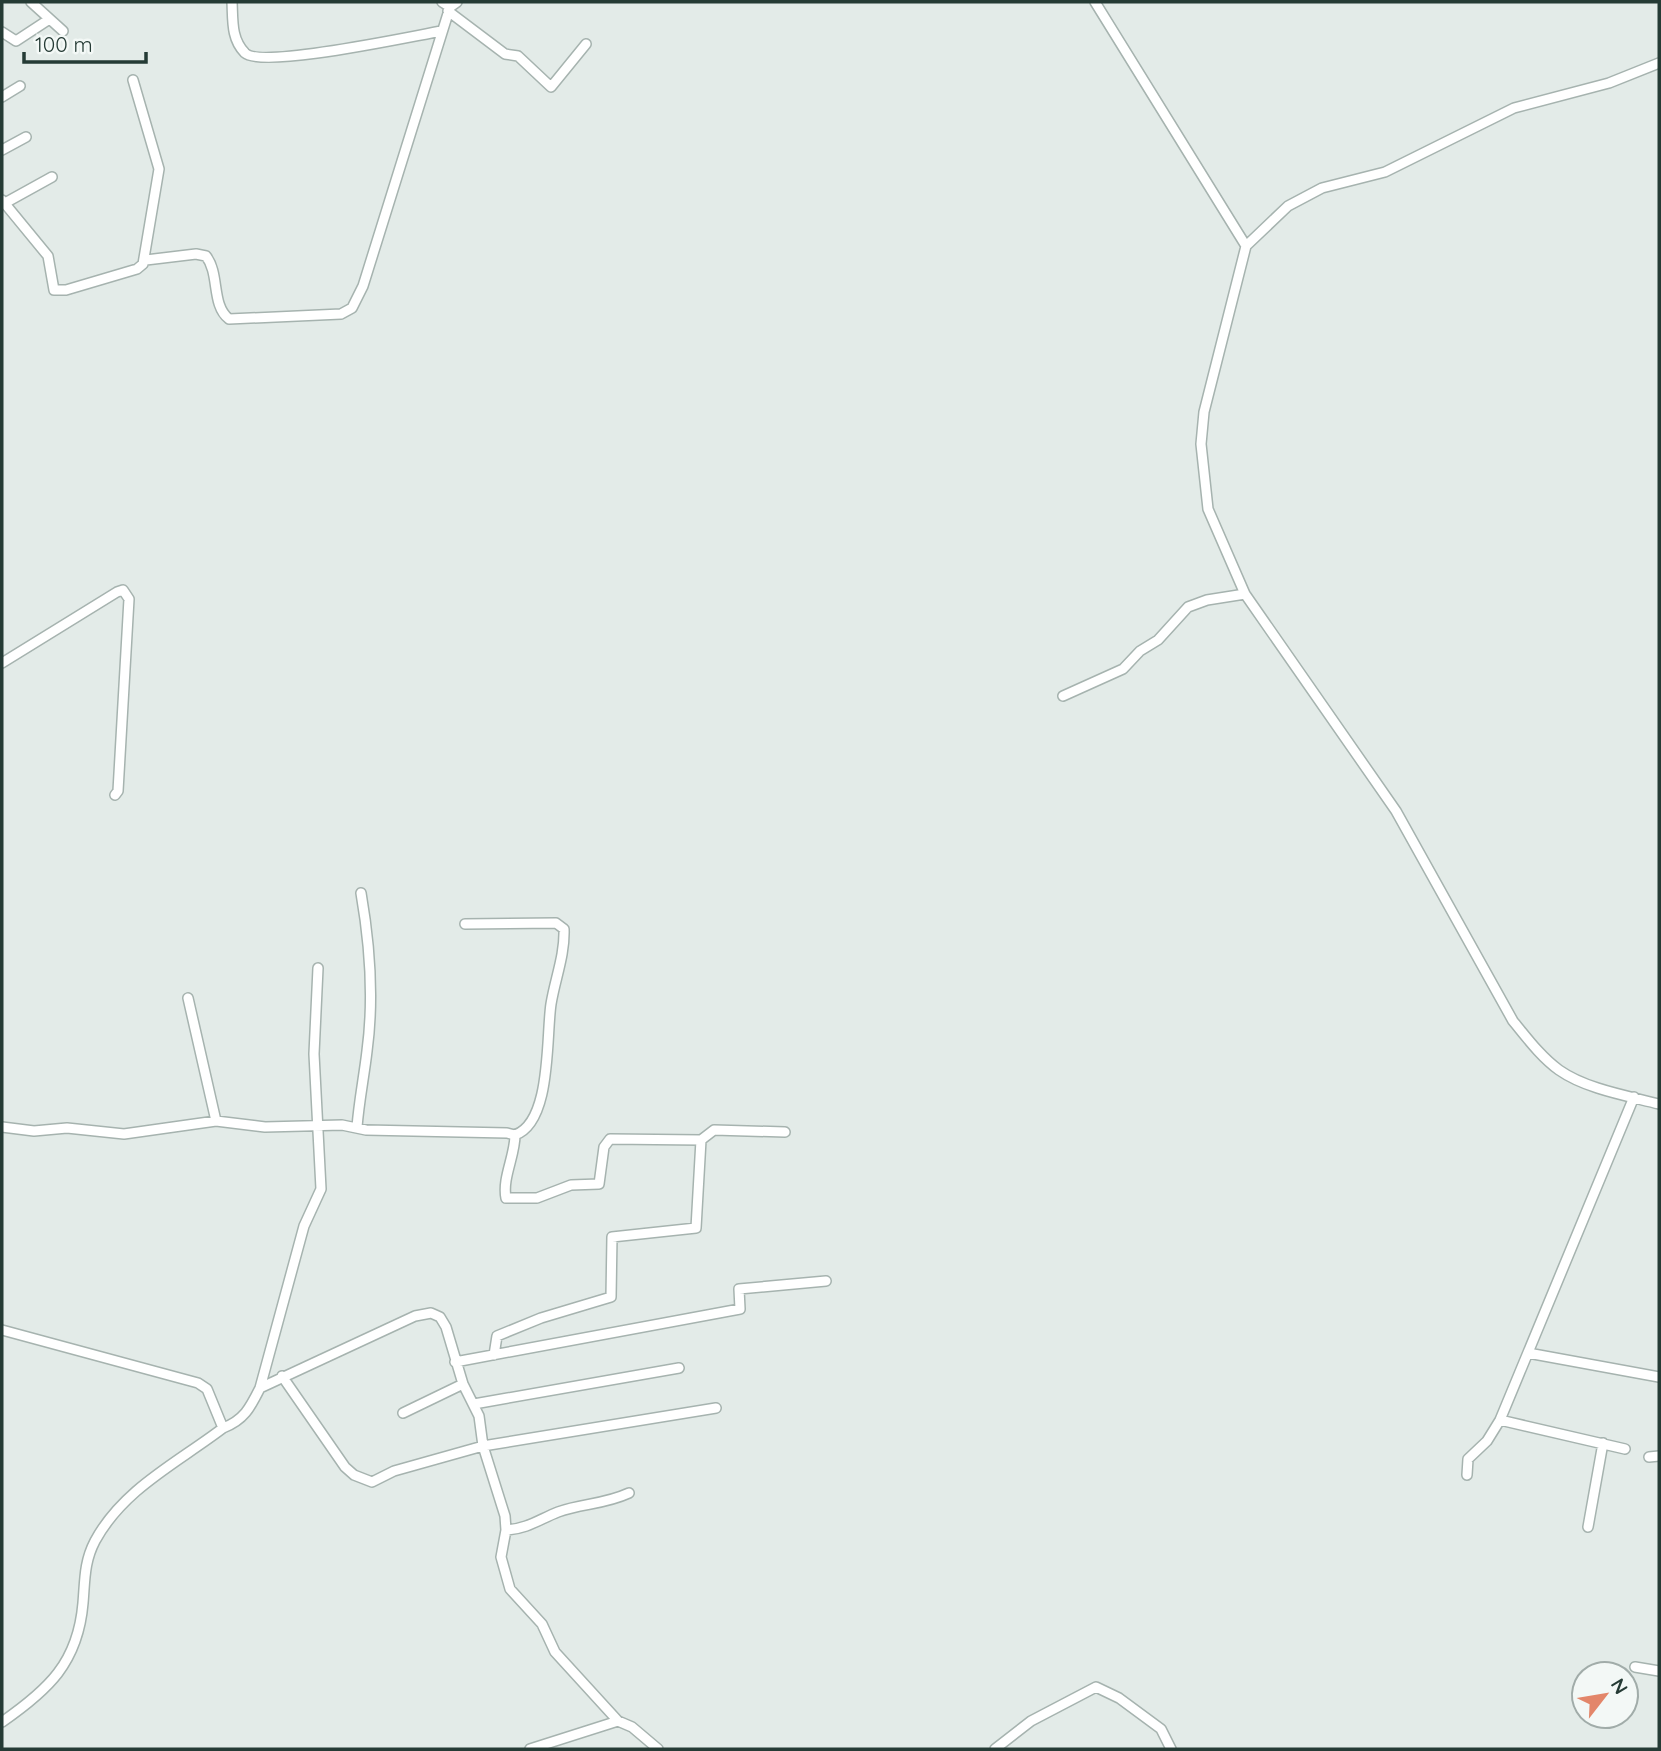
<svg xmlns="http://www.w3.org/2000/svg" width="1661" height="1751" viewBox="0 0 1661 1751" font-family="Quicksand,sans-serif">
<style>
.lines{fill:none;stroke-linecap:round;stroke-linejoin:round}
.street-casing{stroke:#a6b3af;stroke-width:12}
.street{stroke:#fff;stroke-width:9}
</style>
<rect width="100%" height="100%" fill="#e3ebe8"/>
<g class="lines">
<defs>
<path id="street" d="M31,2L63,31
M232,2C233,20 231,39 245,53C262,69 412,36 442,31
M442,2L450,7L457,2
M1095,2L1246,246
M448,11L505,54L518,56L551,87L586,44
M2,32L16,41L48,20
M1659,63L1609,83L1514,108L1385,172L1322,188L1288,206L1246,246L1204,412L1201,444L1208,509L1245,594L1396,811L1513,1021C1527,1038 1541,1057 1559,1070C1586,1089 1628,1096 1659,1104
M2,97L20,86
M2,150L26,137
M2,200L48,256L54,290H66L137,269L143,264L159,169L133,80
M5,203L52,177
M146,260L196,254L206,256C220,274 211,305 229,319L341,314L352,308L363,286L450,7
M2,663L117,592L123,590L129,599L118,791L115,795
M1063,696L1123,669L1140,651L1158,640L1188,607L1207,600L1245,594
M465,924L556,923L564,929C565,955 555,979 551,1004C546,1036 552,1122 515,1135
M188,998L216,1121
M2,1127L34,1131L67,1128L124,1134L216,1121L265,1127L342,1125L366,1130L507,1133L515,1135C515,1156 502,1178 506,1198H537L571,1185L599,1184L604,1147L610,1139L701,1140L696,1228L612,1237L611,1297L541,1318L497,1336L494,1355
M357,1127C359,1101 364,1077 367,1051C374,999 370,945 361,893
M701,1140L714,1130L785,1132
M2,1330L198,1383L207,1389L223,1428
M1528,1353L1659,1377
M455,1362L740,1309L739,1289L826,1281
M282,1376L345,1467L354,1475L372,1482L394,1471L483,1446L716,1408
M260,1388L415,1316L431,1313L440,1317L446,1327L463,1384L479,1416L483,1446L505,1516L506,1530L501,1557L510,1589L542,1624L555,1652L618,1721
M474,1404L679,1368
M403,1413L463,1384
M1500,1420L1625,1449
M1649,1457L1659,1456
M1467,1475L1468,1459L1487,1441L1500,1420L1634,1097
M1588,1527L1603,1443
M506,1530C527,1529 540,1519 558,1512C582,1503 603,1505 629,1493
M1635,1667L1659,1671
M2,1722C48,1690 78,1663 83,1603C85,1580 84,1562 95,1541C123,1489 177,1463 223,1428C244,1420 250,1408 260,1388L304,1226L321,1189L314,1054L318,968
M530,1749L618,1721L632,1727L658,1749
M995,1749L1031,1721L1096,1687L1119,1698L1161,1729L1171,1749"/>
</defs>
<use href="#street" class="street-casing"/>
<use href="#street" class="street"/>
</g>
<rect width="1661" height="1751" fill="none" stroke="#253b35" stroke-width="7"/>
<g transform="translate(1605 1695) rotate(59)"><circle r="33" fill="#f3f8f6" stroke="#a1aca9" stroke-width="2"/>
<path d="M0-5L12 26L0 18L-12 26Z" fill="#e3866a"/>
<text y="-10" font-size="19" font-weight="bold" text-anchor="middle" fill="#253b35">N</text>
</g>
<path d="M24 52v10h122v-10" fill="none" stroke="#253b35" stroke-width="3.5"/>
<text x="35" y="52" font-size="21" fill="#253b35" stroke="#f3f8f6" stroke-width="5" paint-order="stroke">100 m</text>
</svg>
